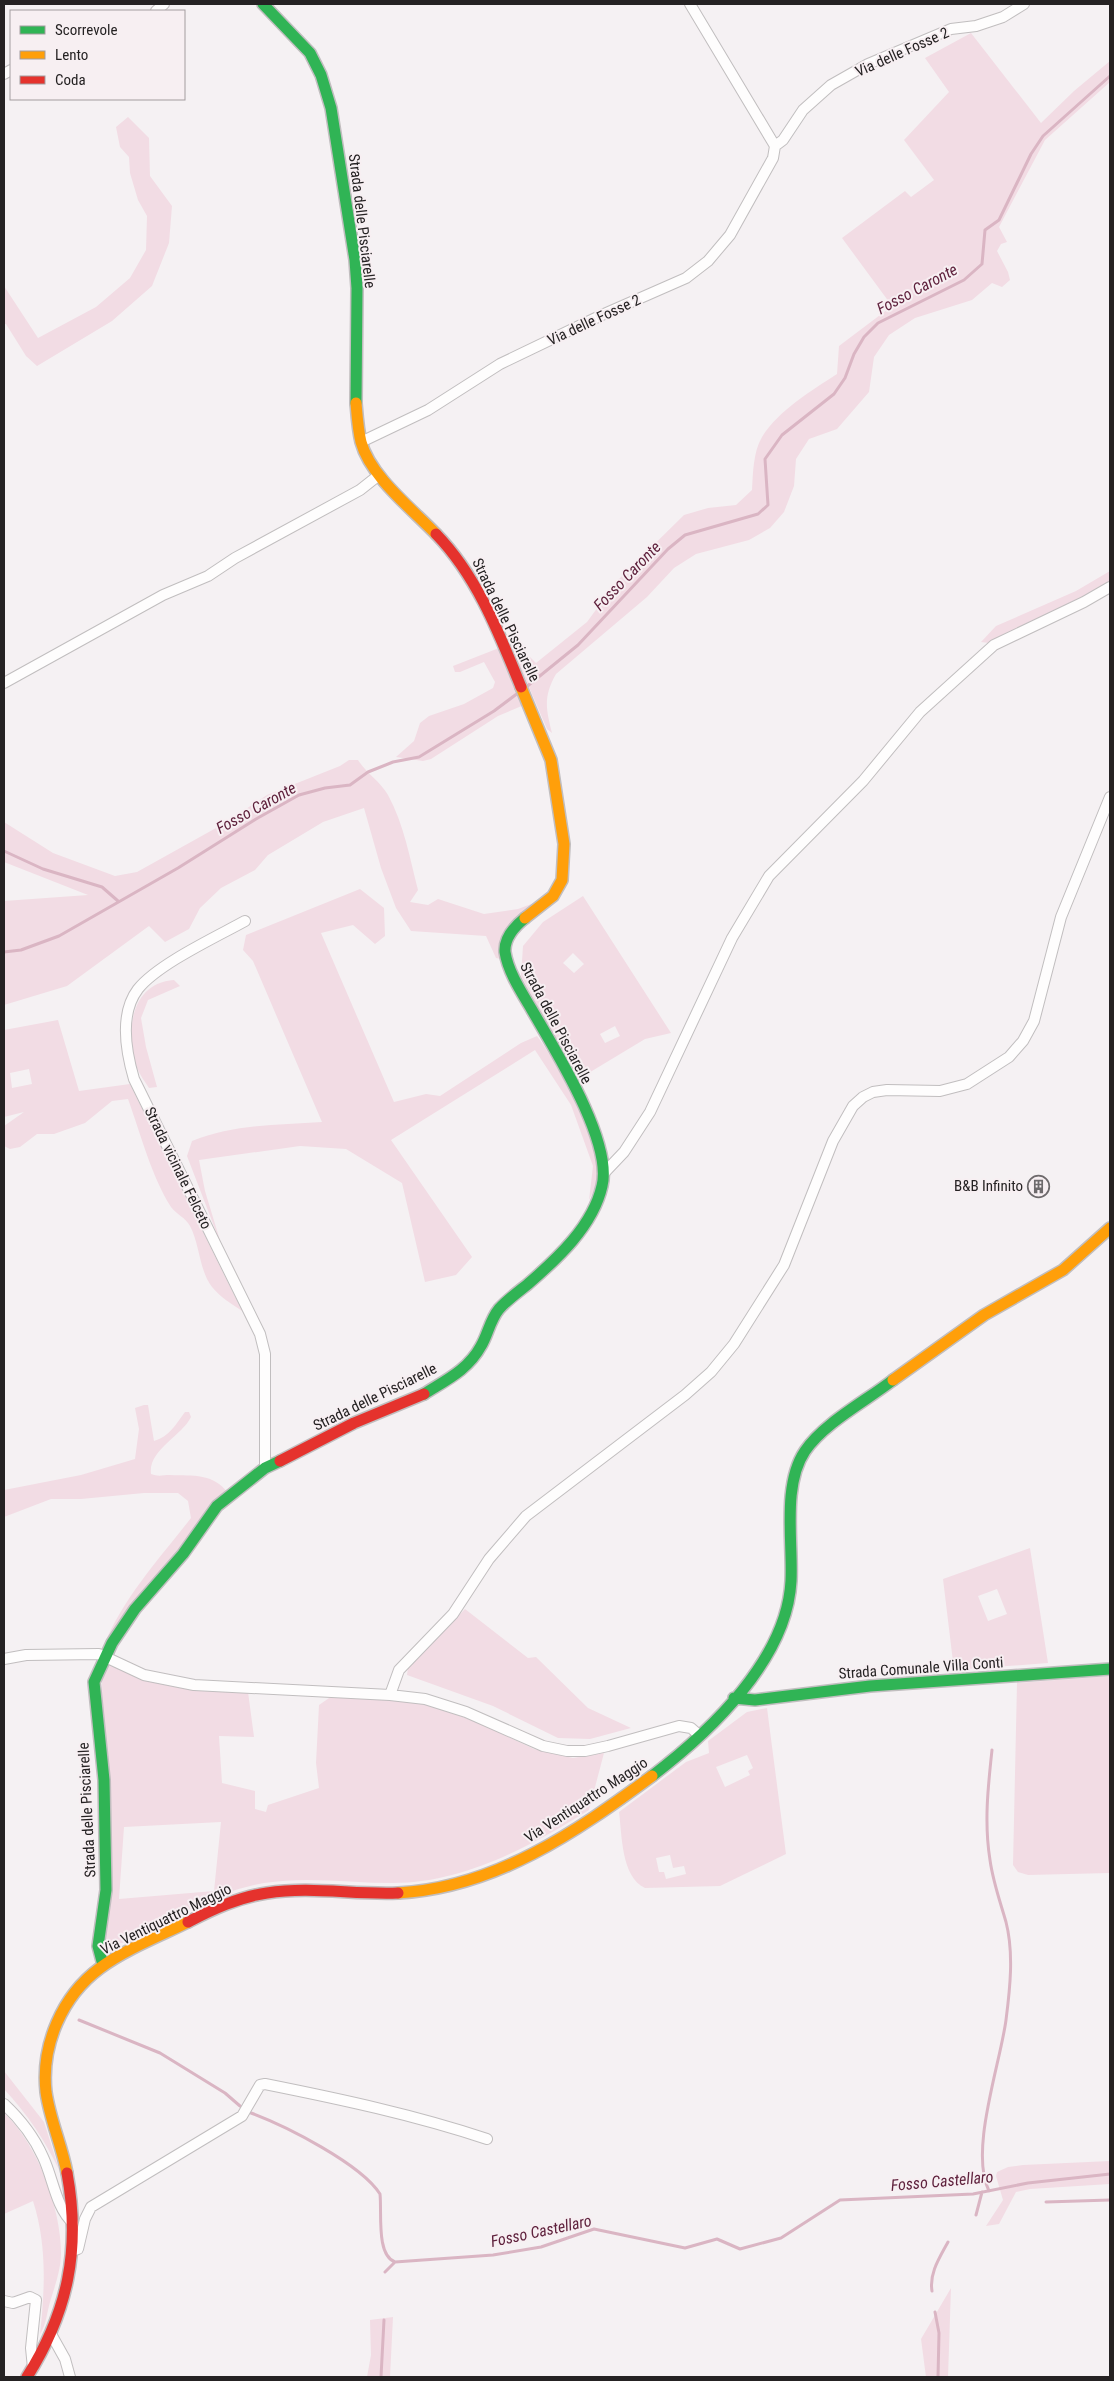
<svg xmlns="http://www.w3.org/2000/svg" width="1114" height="2381" viewBox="0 0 1114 2381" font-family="'Roboto Condensed',sans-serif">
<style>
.green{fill:#f2dce4;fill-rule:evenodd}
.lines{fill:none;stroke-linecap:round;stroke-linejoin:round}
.stream{stroke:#dab5c3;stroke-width:3}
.street-casing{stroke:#c1bebf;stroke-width:12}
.fast-casing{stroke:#c1bebf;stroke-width:14}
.slow-casing{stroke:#c1bebf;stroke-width:14}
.jam-casing{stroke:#c1bebf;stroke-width:14}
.street{stroke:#fefdfd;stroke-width:10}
.fast{stroke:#30b455;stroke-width:11}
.slow{stroke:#ff9f0a;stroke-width:11}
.jam{stroke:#e5322d;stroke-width:11}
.labels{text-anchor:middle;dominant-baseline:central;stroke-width:4;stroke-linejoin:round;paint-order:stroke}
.street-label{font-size:15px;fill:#252223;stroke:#f7eff2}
.poi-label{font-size:15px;fill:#252223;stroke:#f7eff2;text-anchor:end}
.water-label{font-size:16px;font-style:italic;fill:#5f223d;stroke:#f7eff2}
</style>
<rect width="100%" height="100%" fill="#f5f1f3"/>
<path class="green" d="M971,33L1041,123L1074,91L1110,61V82L1045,140L999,227L1007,242L1001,244L997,251L1008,272L1010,280L1002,287L992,283L972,300L915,318L889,335L874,357L869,392L837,429L809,439L796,459L794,486L784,512L770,528L749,540L696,554L674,568L647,597L556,674C543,697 546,709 552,733L547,729L513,650L530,657L536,663L587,622L617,581L684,515L708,508L736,505L752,490C753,474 753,452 762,437C779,410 811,391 837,374L839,346L892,306L842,238L905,191L911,197L934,180L904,140L949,92L925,58Z
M128,117L149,138L150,176L172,206L169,243L152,286L112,321L37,366L26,356L6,324H4V286L38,338L96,307L130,278L146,250L147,216L138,200L130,173L129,157L120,147L116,127Z
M1110,571V583L1076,602L989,643L981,642L996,626L1076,591Z
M499,648L524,705L498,716L431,759L423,761L396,757L414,741L420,723L429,716L464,704L493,688L495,682L484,662L460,672H455L453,666Z
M349,760H358C366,773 380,781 388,795C404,824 410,859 418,890L410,902L428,905L438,899L484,914L518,909L542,900L514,920L501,959L496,958L486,936L411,931L396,908L381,868L364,808L323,822L268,855L255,870L221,888L200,908L189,929L165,942L149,926L67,986L4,1005V901L88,895L4,862V822L53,853L115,876L137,872L225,823L267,795L340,766Z
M360,889L384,908L385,936L375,944L353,925L321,933L394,1102L426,1094L440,1096L521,1043L537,1036C555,1058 604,1153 599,1179C597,1186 592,1194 589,1200L593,1166L571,1105L535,1050L391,1140L472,1257L456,1275L425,1282L402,1183L346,1149L300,1146L199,1160L205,1191L222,1247L187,1156L192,1141C234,1124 278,1125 322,1122L253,961L243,950L246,935Z
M583,896L671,1033L645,1039L577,1080L521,976L523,946L543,922ZM573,953L584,964L574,973L563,963ZM615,1026L620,1036L605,1043L600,1034Z
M174,980L180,986L148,1000L141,1018L146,1047L157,1087L149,1088C145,1082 140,1075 137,1068C125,1033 130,983 174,980Z
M58,1020L79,1091L130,1084L242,1311C232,1304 220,1297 212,1287C199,1270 200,1245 190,1226C186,1218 176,1214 171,1207C151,1175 141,1135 128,1099L112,1101L85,1123L54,1134H37L20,1147L10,1149L4,1146V1126L24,1112L4,1117V1030ZM29,1069L32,1084L12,1088L10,1073Z
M144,1405H148L154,1441C169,1437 176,1424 185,1412H189L191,1417C182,1436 148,1450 151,1474C159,1477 162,1475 170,1475C194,1476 213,1473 228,1493L104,1645C124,1597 159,1559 191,1518L188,1501L178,1493H144L81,1499H51L4,1517V1490L81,1475L135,1459L139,1429L135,1408Z
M1030,1548L1048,1663L954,1670L943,1579ZM997,1589L1007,1614L988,1621L978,1596Z
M465,1609L528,1658L536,1657L588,1708L631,1728L590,1739L558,1738L493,1706L407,1675L408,1667Z
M108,1665L159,1682L197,1691L248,1692L254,1737L219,1736L222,1783L255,1791V1809L266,1812L268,1805L319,1788L316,1763L319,1705L332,1696L419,1702L477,1722L534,1749L573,1758L604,1753L589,1810C531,1846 464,1883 393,1883C350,1883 307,1876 264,1883C214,1892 169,1920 125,1942L115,1945L104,1943L102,1680ZM221,1822L214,1891L119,1899L124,1827Z
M1110,1676V1873L1028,1875L1018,1872L1013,1865L1017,1683Z
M767,1708L786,1854L720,1886L645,1888C621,1877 622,1834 619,1812L686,1762L709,1753L708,1741L747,1712ZM747,1755L753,1768L748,1771L750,1775L725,1787L716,1767ZM670,1855L673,1868L684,1866L686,1874L666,1879L664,1872H659L656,1858Z
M4,2071L44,2122L60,2172C45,2140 28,2115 4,2089Z
M4,2113C37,2143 61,2208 61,2253C61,2269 55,2286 50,2302C47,2312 46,2326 40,2334C45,2289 47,2244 33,2201L4,2214Z
M1110,2161V2184L1030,2189L1016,2192L999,2224L986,2226L1003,2200L996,2176L997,2172L1008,2167L1023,2165Z
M951,2288L948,2377H926L921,2339Z
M393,2317L390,2377H367L371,2355L370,2320Z"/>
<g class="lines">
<path class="stream" d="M525,688L578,645L668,549L685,535L758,514L768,505L765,459L782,435L834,394L845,378L854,354L864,337L878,323L964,280L982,264L985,230L999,220L1031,154L1043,136L1110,76
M4,851L43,869L102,887L118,901
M4,952L21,950L59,936L178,868L256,819L299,795L325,788L350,785L368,772L393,762L419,757L494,711L518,693
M79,2020L160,2053L225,2093L240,2106
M251,2113C286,2126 361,2164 380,2194C382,2213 376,2255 395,2262L493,2255L541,2247L594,2229L685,2248L717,2239L740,2249L781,2238L840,2200L973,2194L1028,2183L1110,2174
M989,2191C969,2151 1000,2065 1006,2020C1010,1989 1014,1953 1006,1922C1000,1901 993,1882 990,1860C984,1823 988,1787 992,1750
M1046,2202L1110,2200
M976,2215L982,2192
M385,2272L395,2262
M932,2291C929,2273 940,2257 948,2242
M935,2312L939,2333L938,2377
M381,2377L384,2320"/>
<defs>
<path id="street" d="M156,11L164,4
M4,74L11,70
M775,146L783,140L803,110L831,85L868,64L951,29L976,26L1003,17L1024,4
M361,442L428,410L500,364L604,314L686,278L708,261L730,235L773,158L775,146L690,4
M4,683L163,595L208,576L235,558L360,490L379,475
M245,921C216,937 158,964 138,989C119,1014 126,1052 134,1079L260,1334L265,1354V1468
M605,1172L624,1152L650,1112L732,938L769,876L863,781L920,712L994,645L1084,602L1110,587
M4,1659L26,1655L99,1654L144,1675L194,1685L390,1695L425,1699L466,1712L543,1746L567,1751H585L608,1746L679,1726L691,1728L699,1735
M390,1695L399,1670L453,1614L489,1559L526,1516L685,1395L711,1372L734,1344L784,1265L833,1141L853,1106L863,1097L873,1092L887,1090L940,1091L967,1084L1009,1057L1023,1041L1034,1021L1061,917L1110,797
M4,2104C20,2119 34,2137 43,2157C53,2178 56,2208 73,2223
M72,2251L78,2249L85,2219L91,2207L242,2116L260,2085L265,2084C340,2099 415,2115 487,2139
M4,2301L13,2303L30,2297L36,2300L31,2348L33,2368
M51,2334L65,2359L70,2377"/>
<path id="fast" d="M263,4L310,53L321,75L331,108L355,260L357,288L356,403
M424,1394C446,1380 468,1370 481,1346C488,1334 490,1320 499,1309C507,1300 518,1292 528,1284C557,1259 593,1226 602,1186C613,1142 555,1050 532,1010C522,993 508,972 505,952C504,937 515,926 525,918
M734,1698L755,1700L870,1686L1110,1669
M652,1776C711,1731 787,1659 791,1581C793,1542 782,1485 805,1451C824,1423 866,1401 893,1380
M103,1965L98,1946L106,1890L104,1780L94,1682L112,1643L135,1609L183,1554L217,1506L265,1468L280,1461"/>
<path id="slow" d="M356,403C357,415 358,430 361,442C370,476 412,509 436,534
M521,687L551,760L564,844L562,880L553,896L525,918
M893,1380L984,1315L1063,1270L1110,1228
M398,1893C495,1888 576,1832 652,1776
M67,2173C62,2146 50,2120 46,2092C41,2045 62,1996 100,1968C126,1949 159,1936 188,1922"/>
<path id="jam" d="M436,534C477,576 499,633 521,687
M280,1461L354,1423L424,1394
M188,1922C213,1909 239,1897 267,1893C311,1886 354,1895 398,1893
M27,2377C68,2312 81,2249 67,2173"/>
</defs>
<use href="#street" class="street-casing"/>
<use href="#fast" class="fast-casing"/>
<use href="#slow" class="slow-casing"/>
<use href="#jam" class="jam-casing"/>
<use href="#street" class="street"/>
<use href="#fast" class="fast"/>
<use href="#slow" class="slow"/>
<use href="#jam" class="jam"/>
</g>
<defs>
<symbol id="building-ring" viewBox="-11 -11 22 22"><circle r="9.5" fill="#f7eff2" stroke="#6e6a6c" stroke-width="1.5"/><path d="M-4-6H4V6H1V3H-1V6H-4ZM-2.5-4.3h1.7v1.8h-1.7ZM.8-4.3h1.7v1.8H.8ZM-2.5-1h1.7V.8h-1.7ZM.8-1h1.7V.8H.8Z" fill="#6e6a6c"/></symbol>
</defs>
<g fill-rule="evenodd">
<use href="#building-ring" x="1026" y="1174" width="25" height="25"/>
</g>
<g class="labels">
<g class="street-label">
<text transform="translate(902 52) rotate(-24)">Via delle Fosse 2</text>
<text transform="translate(362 221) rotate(83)">Strada delle Pisciarelle</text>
<text transform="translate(594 320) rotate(-25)">Via delle Fosse 2</text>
<text transform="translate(506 620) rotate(64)">Strada delle Pisciarelle</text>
<text transform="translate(556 1023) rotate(62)">Strada delle Pisciarelle</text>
<text transform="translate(178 1168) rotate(64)">Strada vicinale Felceto</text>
<text transform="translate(375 1397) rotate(-26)">Strada delle Pisciarelle</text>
<text transform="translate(921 1668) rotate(-4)">Strada Comunale Villa Conti</text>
<text transform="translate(586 1800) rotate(-33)">Via Ventiquattro Maggio</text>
<text transform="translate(87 1810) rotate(-93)">Strada delle Pisciarelle</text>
<text transform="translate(166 1919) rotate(-26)">Via Ventiquattro Maggio</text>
</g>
<g class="poi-label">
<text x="1023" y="1186">B&amp;B Infinito</text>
</g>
<g class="water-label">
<text transform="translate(917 289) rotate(-28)">Fosso Caronte</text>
<text transform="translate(627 576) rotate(-46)">Fosso Caronte</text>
<text transform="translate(256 808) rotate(-29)">Fosso Caronte</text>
<text transform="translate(942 2181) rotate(-5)">Fosso Castellaro</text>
<text transform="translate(541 2231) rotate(-12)">Fosso Castellaro</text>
</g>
</g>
<rect width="1114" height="2381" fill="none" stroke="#252223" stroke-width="10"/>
<rect x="10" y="10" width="175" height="90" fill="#f7eff2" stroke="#a39d9f"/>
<rect x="20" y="26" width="25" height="8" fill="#30b455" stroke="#a39d9f"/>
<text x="55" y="35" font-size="15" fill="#252223">Scorrevole</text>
<rect x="20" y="51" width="25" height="8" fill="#ff9f0a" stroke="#a39d9f"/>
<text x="55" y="60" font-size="15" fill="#252223">Lento</text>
<rect x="20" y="76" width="25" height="8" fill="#e5322d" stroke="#a39d9f"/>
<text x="55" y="85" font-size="15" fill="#252223">Coda</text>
</svg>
